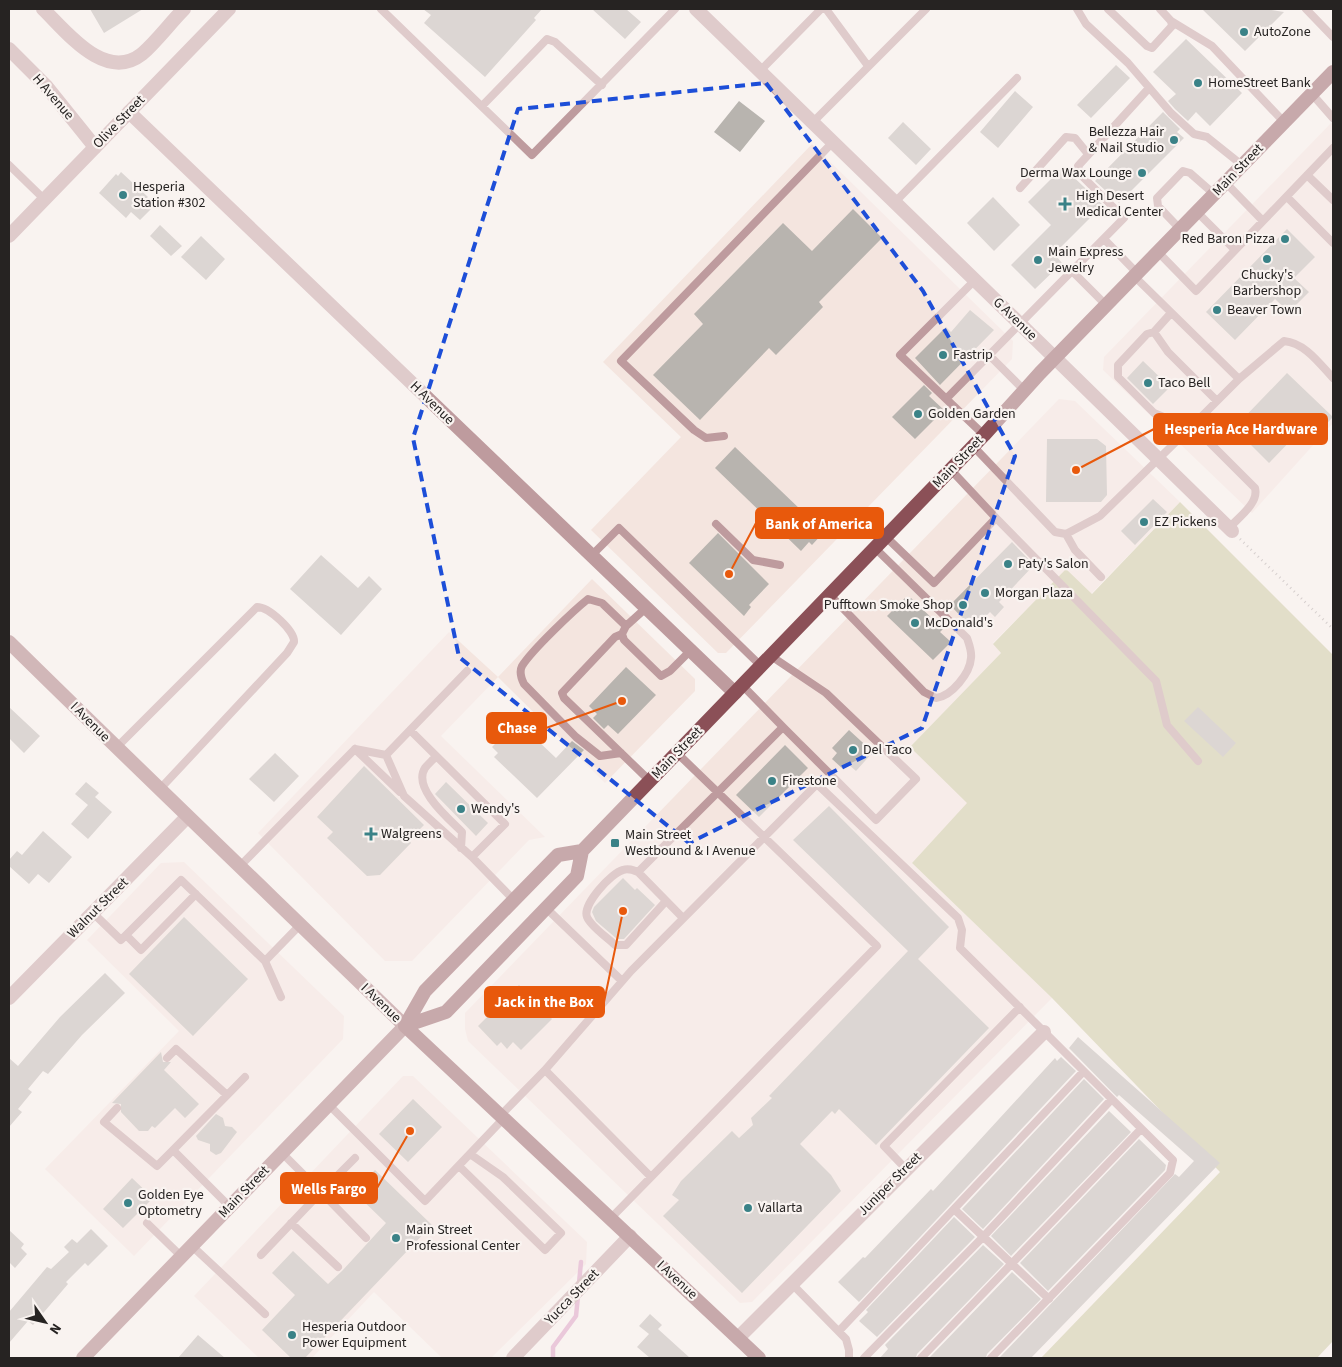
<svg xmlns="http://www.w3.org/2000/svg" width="1342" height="1367" viewBox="0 0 1342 1367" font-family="'Source Sans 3',sans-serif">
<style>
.built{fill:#f4e5df}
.green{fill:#c6c59a}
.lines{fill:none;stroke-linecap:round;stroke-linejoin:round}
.stream{stroke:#d796bf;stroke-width:4.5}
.building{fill:#b8b4af}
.path{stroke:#aaa5a3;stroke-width:2.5;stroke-dasharray:1 4;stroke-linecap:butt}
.service{stroke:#be9b9e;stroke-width:8}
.minor{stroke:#be9b9e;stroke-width:14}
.tertiary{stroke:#be9b9e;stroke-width:14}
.secondary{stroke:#a16f74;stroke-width:14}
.primary{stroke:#8b5057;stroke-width:14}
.marked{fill:none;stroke:#1d4ed8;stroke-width:4;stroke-dasharray:10 6;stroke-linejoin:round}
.poi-dot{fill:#3a8287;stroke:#f9f3f0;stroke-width:2}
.labels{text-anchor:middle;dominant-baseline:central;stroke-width:4.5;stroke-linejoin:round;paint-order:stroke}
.poi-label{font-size:14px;fill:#262322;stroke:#f9f3f0;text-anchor:start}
.street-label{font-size:14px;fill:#262322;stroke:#f9f3f0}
.leader{fill:none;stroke:#e8590c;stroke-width:2}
.callout-dot{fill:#e8590c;stroke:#f9f3f0;stroke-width:2}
.callout{fill:#e8590c;stroke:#e8590c;stroke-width:2}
.callout-label{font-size:15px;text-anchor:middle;font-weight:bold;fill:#fff}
</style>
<rect width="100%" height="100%" fill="#f9f3f0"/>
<path class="built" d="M1333,121V423L1252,513L1103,370L1104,357Z
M812,144L1013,341L1012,359L726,653H718L591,530L681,437L603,362Z
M1059,399L1075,401L1180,502L1091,594L1066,570L993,643L1001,653L911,746L968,803L912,863L1052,998L752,1302L740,1303L468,1041L465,1029V1013Z
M592,579L695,679V691L605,783L498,677L441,736L545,837L529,840L412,961H385L258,833L449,632L498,677Z
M184,862L344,1016L343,1039L134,1256L45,1169L179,1031L87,940L161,863Z
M403,1076H413L587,1242L586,1264L491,1358H442L374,1292L312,1358H259L194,1296Z"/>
<path class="green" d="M1180,502L1333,655V1341L1317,1358H1041L1220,1172L1052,998L912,863L967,803L910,747L1001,653L993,644L1066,569L1092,594Z"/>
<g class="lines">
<path class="stream" d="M579,1283L581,1262
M553,1358V1347L576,1316L578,1296"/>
</g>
<path class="building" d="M90,9H143L104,33Z
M423,9H542L534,18L536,20L485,77L424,23L431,15Z
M592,9H626L641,22L625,39Z
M1202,9H1265L1284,12L1245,51Z
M1186,39L1242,93L1210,126L1196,112L1188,121L1175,109L1168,101L1176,94L1153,72Z
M1116,65L1130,78L1091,118L1077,105Z
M1015,91L1033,107L998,148L980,132Z
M739,101L765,121L740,152L714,132Z
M1163,112L1180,129L1177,132L1184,138L1119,203L1095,181Z
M903,122L931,149L916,165L888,138Z
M1063,167L1103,205L1060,248L1063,251L1057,257L1062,263L1035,289L1011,265L1051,225L1028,202Z
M121,172L148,197L145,200L153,207L140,220L131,212L126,218L99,193L116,174L118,176Z
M993,197L1020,225L994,251L967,223Z
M853,209L882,238L819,302L823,307L776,355L769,348L700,420L653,375L703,324L694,314L783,223L812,251Z
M160,225L182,246L171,256L150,236Z
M1287,229L1315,257L1294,278L1309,292L1289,312L1275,299L1235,340L1206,312Z
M201,236L225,259L206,280L181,257Z
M970,310L994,330L940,385L915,358L946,327L951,332Z
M1143,361L1170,387L1153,404L1127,378Z
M1287,373L1333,417L1306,445L1296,435L1269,463L1234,428Z
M924,385L932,393L929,396L944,410L915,439L892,417Z
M1047,439H1097L1106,446L1107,495L1101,502H1046Z
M735,447L824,532L812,545L809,542L801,551L715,468Z
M1153,499L1167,512L1135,545L1121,531Z
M718,533L769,584L749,605L751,607L744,616L689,563Z
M1012,542L1034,565L999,602L1004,607L995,617L990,612L973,629L950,605Z
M321,555L358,588L369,576L382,589L341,635L290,589Z
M905,598L908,601L911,598L943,629L940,632L951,642L933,660L887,616Z
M626,667L656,695L618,734L608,725L604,729L593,718L597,714L589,706Z
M9,707L40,736L24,753L9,738Z
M1198,707L1236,743L1223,757L1184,721Z
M517,721L556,758L572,741L584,750L537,798L494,757L498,753L492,747Z
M849,730L873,752L856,771L848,764L843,769L832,759L837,753L832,748Z
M785,745L808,768L759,817L736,795Z
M275,753L299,776L274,802L249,779Z
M364,766L424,825L409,840L411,843L380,875L367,876L327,838L333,832L317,817Z
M86,782L99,793L95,797L112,812L88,839L71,824L88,805L75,794Z
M446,782L488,823L476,836L435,794Z
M829,806L949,927L918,959L989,1028L876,1145L839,1109L835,1114L832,1111L800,1144L831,1175L841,1191L742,1293L663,1216L679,1200L672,1195L681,1181L732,1131L739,1138L753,1125L751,1118L772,1098L769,1096L908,951L793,840Z
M43,831L72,857L49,883L38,874L29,884L9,866V860L17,851L22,855Z
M623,878L635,890L637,888L655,905L624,939H617L596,921L592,912L594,907Z
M184,917L248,979L193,1036L129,974Z
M105,973L125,993L82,1035L48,1074L43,1071L28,1089L32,1092L18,1109L22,1112L9,1127V1058L18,1066L60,1017Z
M519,985L552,1019L521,1050L513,1042L507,1049L501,1042L497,1046L478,1026Z
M1078,1037L1220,1163L1031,1358H999L1175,1174L1179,1177L1194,1161L1119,1095L1117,1097L1069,1048Z
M161,1052L163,1062H171L164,1070L199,1104L185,1118L175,1108L155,1128L152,1126L148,1131H139L121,1112V1104L112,1103Z
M1061,1057L1076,1071L859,1302L838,1282L863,1257L865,1258L931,1189L933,1191L1055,1058L1057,1061Z
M1084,1079L1104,1099L983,1229L962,1209Z
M413,1099L442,1127L408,1162L379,1134Z
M1109,1111L1131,1132L1011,1256L991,1236Z
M216,1114L223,1118L225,1126L232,1127L237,1132L221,1153L216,1155L210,1151V1144L198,1140L196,1136Z
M1139,1139L1166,1165L1165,1170L1048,1291L1020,1263Z
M375,1170L432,1225L305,1358H291L262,1330L295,1295L272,1273L293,1251L328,1284L342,1271L386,1223L354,1192Z
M132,1178L153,1198L123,1228L103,1209Z
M954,1217L975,1237L877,1337L859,1321L868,1312L866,1310Z
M91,1229L108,1246L88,1266L85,1263L66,1282L68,1284L33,1325L28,1321L9,1343V1312L47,1267L51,1269L69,1252L64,1247L72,1239L77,1243Z
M9,1230L24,1244L21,1248L27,1254L15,1268L9,1262Z
M983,1245L1004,1264L917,1354L916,1358H880L888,1349L885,1345Z
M1012,1272L1041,1299L987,1354L986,1358H929Z
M650,1314L662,1325L658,1329L690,1358H650L637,1347L649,1334L639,1326Z
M198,1335L225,1358H178Z"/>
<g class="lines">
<path class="path" d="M1240,539L1333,629"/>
<path class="service" d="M381,9L532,155L675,9
M826,9L868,66
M1077,9L1086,24L1128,63L1171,113L1194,134L1207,137L1242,165
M1108,9L1147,46L1152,48L1172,26L1171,21L1160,9
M1306,9L1333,37
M1171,21L1212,46L1284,122
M760,71L821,9
M1312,94L1333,118
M482,106L547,39L555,42L602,85
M813,122L926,9
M9,165L44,199
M1307,175L1333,200
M1226,183L1263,221L1333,148
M1020,188L1066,137L1075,138L1088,154
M1287,197L1333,243
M895,202L1017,78
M1197,212L1235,250
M1180,229L1158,206L1157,198L1183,171L1190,173L1214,194
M1104,239L1137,273
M1158,252L1196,291L1263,221
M1072,271L1106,305
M1134,276L1239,379L1217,401L1168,352L1154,332L1147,334L1118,365V377L1154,413L1180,424L1187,431L1217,401
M975,280L900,355L984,435
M1154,332L1171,313
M989,355L1024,390
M1239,379L1284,341C1305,343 1319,363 1333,378
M946,399L1124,218L1080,174L1078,166L1149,88
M1193,426L1255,488C1259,503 1239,517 1229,528
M724,436L706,438L694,430L621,361L833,142
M973,446L1055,532L1066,534L1100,516L1187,431
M996,518L1156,681L1167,725L1198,761
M716,524L753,560L780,565
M1066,534L1075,550L1101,577
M886,537L934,583L996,518L951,470
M591,556L619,528L761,666
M830,595L924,692L936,698C952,696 970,673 971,658C972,651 969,644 967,638L875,548
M646,608L626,626L622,634L624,640L661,676L670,671L690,651
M622,634L615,637L562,693L564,698L650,781
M771,656L826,693L916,779L876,820L783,727
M410,730L505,824L472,857
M116,748L257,607C269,607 295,631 294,642L287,653L159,790
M355,749L386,755L404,796L472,857L514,900
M355,749L400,792
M621,753L600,756L576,737L524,684C521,678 519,672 522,666C532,650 573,611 588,599L602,603L626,626
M386,755L467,671
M436,756C433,760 428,764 425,768C412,788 449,819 462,832L461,848
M240,866L355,749
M638,872C633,870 628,868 623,870C611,873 582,905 587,917C591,927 607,937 615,945H626L666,901
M546,908L622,981
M93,913L121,940L181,880L265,961L281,997
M683,918L638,872L783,727L742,685
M126,935L141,950L196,894
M265,961L301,924
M167,1058L176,1049L227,1095
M545,1070L631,971L817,784L958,918L962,930L960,948L1173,1160L1170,1173L991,1358
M329,1105L425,1201L504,1118
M117,1108L104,1122L157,1166L173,1150
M501,1115L545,1070L651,1177
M355,1158L321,1192L366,1238
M459,1166L545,1250L561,1233L503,1177L470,1154
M906,1169L884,1146L1020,1007
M230,1207L173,1150L245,1077
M611,1218L877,946L677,753
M147,1223L182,1257
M291,1223L338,1267
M192,1246L265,1314
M261,1255L321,1192L282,1153
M792,1284L846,1339L849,1350V1358
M1049,1299L954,1209L1083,1072
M839,1331L954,1209
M864,1358L983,1237L1111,1100
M921,1358L1141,1129"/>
<path class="minor" d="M43,9C66,31 105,83 142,54C157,41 170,23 184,9
M9,49L46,86L95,147
M129,112L735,693
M1055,358L1232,531
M9,998L187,817
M738,1338L1044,1032
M513,1358L630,1236"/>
<path class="tertiary" d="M696,9L1055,358
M9,236L229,9"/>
<path class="secondary" d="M9,642C140,771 273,898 405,1026L83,1358"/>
<path class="primary" d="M405,1026L446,1012L577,876L582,851L984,435L1040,373L1333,72
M405,1026L759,1358
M405,1026L425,991L558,855L582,851"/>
</g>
<path d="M0 0H1342V1367H0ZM766,83L923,291L1015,456L922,728L689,843L459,657L413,438L518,109Z" fill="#f9f3f0" fill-opacity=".55" fill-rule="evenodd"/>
<path class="marked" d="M766,83L923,291L1015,456L922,728L689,843L459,657L413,438L518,109Z"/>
<g class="poi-dot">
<circle cx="1244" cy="32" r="5"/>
<circle cx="1198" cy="83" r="5"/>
<circle cx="1174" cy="140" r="5"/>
<circle cx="1142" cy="173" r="5"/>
<circle cx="123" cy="195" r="5"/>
<path d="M1062.5 196.5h5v5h5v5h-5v5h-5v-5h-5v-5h5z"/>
<circle cx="1285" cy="239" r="5"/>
<circle cx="1267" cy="259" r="5"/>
<circle cx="1038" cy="260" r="5"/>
<circle cx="1217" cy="310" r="5"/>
<circle cx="943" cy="355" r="5"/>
<circle cx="1148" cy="383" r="5"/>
<circle cx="918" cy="414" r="5"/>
<circle cx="1144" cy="522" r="5"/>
<circle cx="1008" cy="564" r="5"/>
<circle cx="985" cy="593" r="5"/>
<circle cx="963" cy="605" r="5"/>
<circle cx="915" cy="623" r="5"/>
<circle cx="853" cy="750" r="5"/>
<circle cx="772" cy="781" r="5"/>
<circle cx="461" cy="809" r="5"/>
<path d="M368.5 826.5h5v5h5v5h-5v5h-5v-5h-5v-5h5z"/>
<rect x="610" y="838" width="10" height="10" rx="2.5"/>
<circle cx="128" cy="1203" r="5"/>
<circle cx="748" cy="1208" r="5"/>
<circle cx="396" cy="1238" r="5"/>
<circle cx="292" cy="1335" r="5"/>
</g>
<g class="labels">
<g class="poi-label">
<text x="1254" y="32">AutoZone</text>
<text x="1208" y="83">HomeStreet Bank</text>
<text x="1164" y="132" text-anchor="end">Bellezza Hair<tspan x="1164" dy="16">&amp; Nail Studio</tspan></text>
<text x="1132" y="173" text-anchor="end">Derma Wax Lounge</text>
<text x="133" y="187">Hesperia<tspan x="133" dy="16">Station #302</tspan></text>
<text x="1076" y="196">High Desert<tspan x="1076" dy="16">Medical Center</tspan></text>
<text x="1275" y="239" text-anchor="end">Red Baron Pizza</text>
<text x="1048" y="252">Main Express<tspan x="1048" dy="16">Jewelry</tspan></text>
<text x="1267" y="275" text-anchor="middle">Chucky's<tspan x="1267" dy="16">Barbershop</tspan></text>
<text x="1227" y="310">Beaver Town</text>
<text x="953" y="355">Fastrip</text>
<text x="1158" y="383">Taco Bell</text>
<text x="928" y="414">Golden Garden</text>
<text x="1154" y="522">EZ Pickens</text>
<text x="1018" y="564">Paty's Salon</text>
<text x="995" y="593">Morgan Plaza</text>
<text x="953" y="605" text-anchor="end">Pufftown Smoke Shop</text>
<text x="925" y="623">McDonald's</text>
<text x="863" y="750">Del Taco</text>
<text x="782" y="781">Firestone</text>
<text x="471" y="809">Wendy's</text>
<text x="381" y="834">Walgreens</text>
<text x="625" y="835">Main Street<tspan x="625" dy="16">Westbound &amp; I Avenue</tspan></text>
<text x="138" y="1195">Golden Eye<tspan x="138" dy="16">Optometry</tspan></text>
<text x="758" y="1208">Vallarta</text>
<text x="406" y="1230">Main Street<tspan x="406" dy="16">Professional Center</tspan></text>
<text x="302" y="1327">Hesperia Outdoor<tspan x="302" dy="16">Power Equipment</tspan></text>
</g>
<g class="street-label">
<text transform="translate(53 97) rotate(49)">H Avenue</text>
<text transform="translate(119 122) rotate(-46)">Olive Street</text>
<text transform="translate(1238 170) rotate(-46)">Main Street</text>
<text transform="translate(1015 319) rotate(44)">G Avenue</text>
<text transform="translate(432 403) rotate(44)">H Avenue</text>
<text transform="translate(958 462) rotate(-46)">Main Street</text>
<text transform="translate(90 722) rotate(45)">I Avenue</text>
<text transform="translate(677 753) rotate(-46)">Main Street</text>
<text transform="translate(98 908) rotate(-45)">Walnut Street</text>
<text transform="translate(381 1003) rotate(44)">I Avenue</text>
<text transform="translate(890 1184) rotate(-45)">Juniper Street</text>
<text transform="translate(244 1192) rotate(-46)">Main Street</text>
<text transform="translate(677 1280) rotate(43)">I Avenue</text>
<text transform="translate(572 1297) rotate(-46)">Yucca Street</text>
</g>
</g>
<path class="leader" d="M1076 470L1154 429M729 574L756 523M622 701L546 728M623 911L604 1002M410 1131L377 1188"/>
<g class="callout-dot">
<circle cx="1076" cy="470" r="5"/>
<circle cx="729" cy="574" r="5"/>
<circle cx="622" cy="701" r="5"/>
<circle cx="623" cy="911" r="5"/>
<circle cx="410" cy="1131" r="5"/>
</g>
<g class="callout">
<rect x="1154" y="414" width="173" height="30" rx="5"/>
<rect x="756" y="508" width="127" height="30" rx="5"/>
<rect x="487" y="713" width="59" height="30" rx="5"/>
<rect x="485" y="987" width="119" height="30" rx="5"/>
<rect x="281" y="1173" width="96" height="30" rx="5"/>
</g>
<g class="callout-label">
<text x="1241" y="434">Hesperia Ace Hardware</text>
<text x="819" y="529">Bank of America</text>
<text x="517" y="733">Chase</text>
<text x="544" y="1007">Jack in the Box</text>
<text x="329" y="1194">Wells Fargo</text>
</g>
<rect width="1342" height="1367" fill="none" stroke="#262322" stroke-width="20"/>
<g transform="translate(45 1322) rotate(124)" stroke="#f9f3f0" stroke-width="4" paint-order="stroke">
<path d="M0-4L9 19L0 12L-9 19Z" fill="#262322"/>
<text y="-8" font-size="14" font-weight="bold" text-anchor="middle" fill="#262322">N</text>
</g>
</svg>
